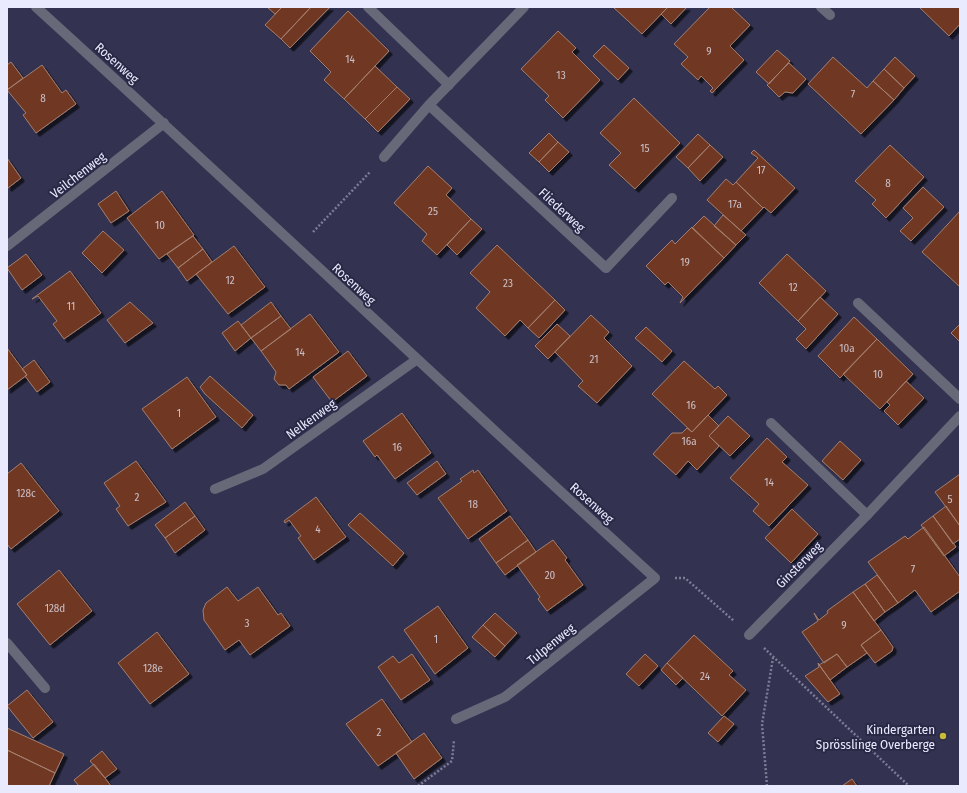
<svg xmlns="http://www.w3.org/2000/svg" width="967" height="793" viewBox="0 0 967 793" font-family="'Fira Sans Condensed',sans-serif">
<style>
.building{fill:#6f3922;stroke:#a47e6f;filter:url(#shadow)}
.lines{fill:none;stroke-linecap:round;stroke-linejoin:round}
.path{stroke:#7c7c96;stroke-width:2.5;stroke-dasharray:2 2;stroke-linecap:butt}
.service{stroke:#686978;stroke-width:10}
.minor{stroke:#686978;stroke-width:10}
.poi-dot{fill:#c9bb3a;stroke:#292946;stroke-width:1.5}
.labels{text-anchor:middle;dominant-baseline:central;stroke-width:4;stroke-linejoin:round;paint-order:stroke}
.number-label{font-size:11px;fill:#cabec7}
.street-label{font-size:13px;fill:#e9eafe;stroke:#292946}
.poi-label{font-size:13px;fill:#e9eafe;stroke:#292946;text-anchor:end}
</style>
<defs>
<filter id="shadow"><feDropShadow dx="3.5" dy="3.5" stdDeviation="0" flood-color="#0009"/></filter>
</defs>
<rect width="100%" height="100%" fill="#333351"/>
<path class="building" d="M267,7H282L275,14Z
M282,7H311L281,39L265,25Z
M311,7H330L290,48L281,39Z
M613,7H668L642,34Z
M668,7H687L671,24L661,14Z
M710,7H731L750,25L730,46L744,60L712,93L710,91L713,88L701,76L698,80L681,64L688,57L674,44Z
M919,7H960V24L949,36Z
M348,11L389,51L344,99L324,80L331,72L310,51Z
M558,31L576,48L572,52L600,80L563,118L545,100L549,96L521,69Z
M604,45L629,68L618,80L593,56Z
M777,50L790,61L769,84L756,72Z
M833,57L867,88L873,81L894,100L861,134L808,84Z
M895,57L915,76L904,88L884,69Z
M11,62L23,78L7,90V65Z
M789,63L806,79L793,93L785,92L779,97L767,85Z
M42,65L62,93L66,90L76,104L36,133L23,115L26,113L7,90Z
M375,66L397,87L365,119L344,99Z
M884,69L904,88L894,100L873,81Z
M397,87L410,99L378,132L365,119Z
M634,98L680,143L635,189L609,165L621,153L600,133Z
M549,133L558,142L539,162L529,153Z
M698,134L710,145L688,168L676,157Z
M558,142L569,152L549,172L539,162Z
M710,145L723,157L700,181L688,168Z
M890,145L924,177L886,218L872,204L876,200L855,181Z
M754,150L795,188L771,213L764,207L763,208L736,182L758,158L751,153Z
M7,158L21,178L8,188L7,186Z
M428,166L452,188L446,195L471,219L437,255L422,241L427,234L394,203Z
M726,179L733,185L736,182L763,208L741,231L707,200Z
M923,187L944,207L911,241L900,231L913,218L903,208Z
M116,191L129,211L111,223L98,204Z
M162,191L194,235L159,259L127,218Z
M960,211V287L922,252Z
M723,215L746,235L736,245L714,226Z
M704,216L736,245L724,258L692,228Z
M471,219L482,229L457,255L447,245Z
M692,227L724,258L680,303L683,297L668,282L665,285L646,266L672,240L675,244Z
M103,231L124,250L102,273L82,253Z
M193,236L203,249L178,268L167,254Z
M497,245L555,300L528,328L520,320L505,336L476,308L490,292L470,273Z
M234,246L265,287L228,314L196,274Z
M203,249L212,262L187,281L178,268Z
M26,254L42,275L22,290L7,268Z
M787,254L826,291L798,321L759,283Z
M70,271L101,313L64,339L53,324L57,321L38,296L32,299Z
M820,297L838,314L806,349L796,339L806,329L798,321Z
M555,300L565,310L539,338L528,328Z
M130,302L153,323L125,343L107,320Z
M271,302L281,316L251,338L241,325Z
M310,314L339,352L289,389L286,385H279L274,379L276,372L261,351Z
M591,315L609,332L604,338L632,366L597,403L578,386L583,381L555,352Z
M281,316L291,329L261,351L251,338Z
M854,317L877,339L840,378L818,356Z
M238,321L251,338L235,351L222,333Z
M557,324L570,336L548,359L535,346Z
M960,324V342L951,333Z
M646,327L672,351L662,362L635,338Z
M877,339L913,374L880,409L843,374Z
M7,348L27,375L7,390Z
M348,351L367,376L332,402L313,377Z
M34,360L50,382L37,392L25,376L27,375L22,369Z
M684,361L715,389L718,386L727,395L692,432L652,394Z
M210,376L253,415L242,428L205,394L200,387Z
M187,377L216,417L172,449L142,409Z
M906,381L924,398L898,425L884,411L890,405L887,402Z
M402,413L431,453L395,479L377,455L375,457L363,441Z
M708,415L719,426L709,436L719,446L697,470L688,461L676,475L653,454L672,433H682L687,428L692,432Z
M728,416L750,436L730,456L709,436Z
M767,438L787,457L782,462L808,485L769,526L753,511L759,504L730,478Z
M840,441L861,460L843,480L822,461Z
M136,461L166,502L128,526L116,509L120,506L104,483Z
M437,461L446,474L417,495L407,483Z
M21,463L59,511L11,549L7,544V474Z
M473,470L474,473L478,470L507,511L468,539L438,498L462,481L460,479Z
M960,474V526L935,492Z
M316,497L346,537L314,560L298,538L301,536L289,520L285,523L284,521Z
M185,502L195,516L165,538L155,525Z
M946,506L960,526V539L953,544L933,516Z
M792,509L818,534L791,563L765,538Z
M360,513L404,553L393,566L348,525Z
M195,516L205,530L175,553L165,538Z
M510,516L528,540L496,563L479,539Z
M933,516L956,547L944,556L921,525Z
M924,527L960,577V591L931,612L915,590L898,603L868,562L905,536L908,539Z
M528,540L536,552L505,575L496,563Z
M553,540L567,558L565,560L583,585L547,611L538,599L540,597L517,565Z
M59,570L92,611L50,645L17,604Z
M877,575L898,603L885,612L865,584Z
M865,584L885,612L874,621L853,592Z
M227,587L238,601L258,587L278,615L281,613L290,626L250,655L239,640L225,650L204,620L203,610L206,603Z
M853,592L881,630L861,645L867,653L847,667L837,654L824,663L802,632L818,621L814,613L819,620L828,613L827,611Z
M438,606L468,648L435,674L404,630Z
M495,613L517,633L505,646L483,625Z
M483,625L505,646L495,657L472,637Z
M881,630L893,647L892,651L875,663L861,645Z
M157,632L189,674L150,704L118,663Z
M694,635L733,671L729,675L746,690L722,716L667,663Z
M412,654L430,680L401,700L378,667L393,656L399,663Z
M645,654L658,666L639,686L626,674Z
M837,654L847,667L830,680L819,665Z
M667,663L683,678L676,685L661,670Z
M818,663L840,694L828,702L805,676L819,667Z
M27,690L53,722L33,738L7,706Z
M382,699L412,742L378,766L346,724Z
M724,716L734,724L718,742L708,733Z
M7,728L64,754L55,773L7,750Z
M424,733L442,758L414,779L396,753Z
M7,750L55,773L49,786H7Z
M102,751L117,769L105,778L90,761Z
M94,764L105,778L111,786H79L74,780Z
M852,779L857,786H842Z"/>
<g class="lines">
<path class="path" d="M313,232L370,172
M675,578H685L734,621
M764,648L909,786
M418,786L452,761L454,740
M767,786L762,724L773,658"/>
<path class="service" d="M368,7L449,85
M858,303L960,399
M771,423L867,515
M7,643L45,688"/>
<path class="minor" d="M36,7C244,196 447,389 655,578L505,697L456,719
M821,7L830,15
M429,105L606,268L672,198
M384,157L429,105L524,7
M7,246L164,123
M215,489L263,469L416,360
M749,635L867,515L960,416"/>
</g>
<circle class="poi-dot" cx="943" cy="736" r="4"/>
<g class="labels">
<g class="number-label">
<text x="709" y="51">9</text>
<text x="350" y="59">14</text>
<text x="561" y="75">13</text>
<text x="853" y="94">7</text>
<text x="43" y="98">8</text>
<text x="645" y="148">15</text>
<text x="761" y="170">17</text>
<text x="888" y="183">8</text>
<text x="735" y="204">17a</text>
<text x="433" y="211">25</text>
<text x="160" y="225">10</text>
<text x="685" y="262">19</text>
<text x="230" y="280">12</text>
<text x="508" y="283">23</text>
<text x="793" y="287">12</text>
<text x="71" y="306">11</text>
<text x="847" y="348">10a</text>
<text x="300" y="352">14</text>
<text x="594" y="359">21</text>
<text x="878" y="374">10</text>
<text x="691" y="405">16</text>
<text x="179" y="413">1</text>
<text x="689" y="441">16a</text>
<text x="397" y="447">16</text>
<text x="769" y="482">14</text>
<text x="26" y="493">128c</text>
<text x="137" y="497">2</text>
<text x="950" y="499">5</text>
<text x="473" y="504">18</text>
<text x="318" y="529">4</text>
<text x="913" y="569">7</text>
<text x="550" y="575">20</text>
<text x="55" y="608">128d</text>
<text x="247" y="623">3</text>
<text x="844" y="625">9</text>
<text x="436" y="639">1</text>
<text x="153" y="668">128e</text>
<text x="705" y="676">24</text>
<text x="379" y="732">2</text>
</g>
<g class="street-label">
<text transform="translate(117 63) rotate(42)">Rosenweg</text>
<text transform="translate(78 175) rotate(-38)">Veilchenweg</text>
<text transform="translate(562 210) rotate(43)">Fliederweg</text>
<text transform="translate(354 284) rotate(43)">Rosenweg</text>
<text transform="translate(311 419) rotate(-36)">Nelkenweg</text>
<text transform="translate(592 503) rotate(42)">Rosenweg</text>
<text transform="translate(799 565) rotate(-45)">Ginsterweg</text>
<text transform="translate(551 644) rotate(-39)">Tulpenweg</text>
</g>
<g class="poi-label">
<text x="935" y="729">Kindergarten<tspan x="935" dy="15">Sprösslinge Overberge</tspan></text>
</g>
</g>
<rect width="967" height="793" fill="none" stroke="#e9eafe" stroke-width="16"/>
</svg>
